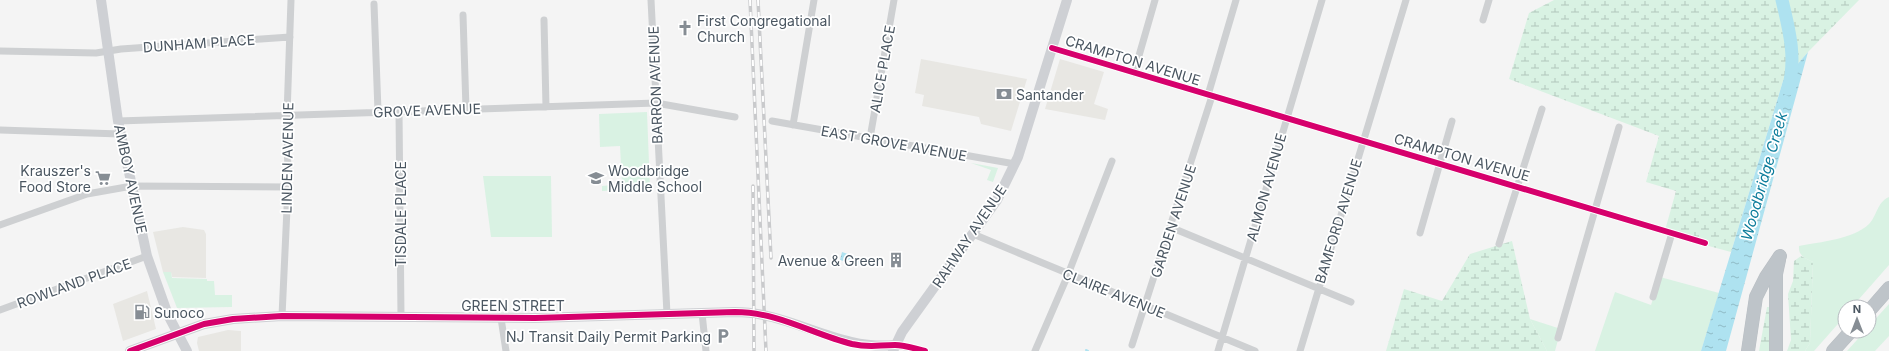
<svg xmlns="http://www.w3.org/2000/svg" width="1889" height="351" viewBox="0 0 1889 351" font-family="Inter,sans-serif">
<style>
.commercial{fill:#e8e7e3}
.green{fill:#d9f2e3}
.wetland{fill:url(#wetland-marsh)}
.water{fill:url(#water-ripples)}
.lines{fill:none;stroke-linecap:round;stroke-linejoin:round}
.stream{stroke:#aee2f0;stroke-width:2}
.river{stroke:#aee2f0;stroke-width:13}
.highway-casing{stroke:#b9bec3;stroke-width:14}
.street{stroke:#ced0d2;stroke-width:7}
.secondary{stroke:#ced0d4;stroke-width:10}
.highway{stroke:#bec4c9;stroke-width:13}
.rail-casing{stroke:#c9cacc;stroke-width:3.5}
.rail{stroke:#fff;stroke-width:2;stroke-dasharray:6;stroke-linecap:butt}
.cycleway-casing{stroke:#fff;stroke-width:8}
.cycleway{stroke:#d6006c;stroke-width:6}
.labels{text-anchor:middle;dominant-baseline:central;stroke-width:3.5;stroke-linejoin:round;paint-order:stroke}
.poi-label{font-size:14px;fill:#4a5661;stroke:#fff;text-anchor:start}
.street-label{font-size:14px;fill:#4a5661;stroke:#fff}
.water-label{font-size:15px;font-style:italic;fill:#0c7c9b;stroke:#fff}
</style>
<defs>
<pattern id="wetland-marsh" width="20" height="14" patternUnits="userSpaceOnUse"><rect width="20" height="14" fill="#d9f2e3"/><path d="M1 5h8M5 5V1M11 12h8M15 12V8" fill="none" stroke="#b2c7bb"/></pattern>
<pattern id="water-ripples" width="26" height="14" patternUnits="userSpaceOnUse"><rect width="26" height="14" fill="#aee2f0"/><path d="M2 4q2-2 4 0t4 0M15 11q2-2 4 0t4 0" fill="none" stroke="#90bac6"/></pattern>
</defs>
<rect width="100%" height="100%" fill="#f4f4f4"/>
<path class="commercial" d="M921,59L1027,79L1011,131L981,124L979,117L922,106L924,95L915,93Z
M1060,59L1104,72L1094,104L1108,109L1105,120L1045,109Z
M183,227L204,230L206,234V278L172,277L171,272H163L153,232Z
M147,291L156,329L123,341L113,304Z
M228,330L241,331V351H199L197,343L198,337Z"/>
<path class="green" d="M647,112L650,189L602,191V186L622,184L620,146L600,147L599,114Z
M971,163L998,168L993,182L987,180L991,170Z
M483,176H551L552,237H491Z
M1889,197V265L1852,307H1845V316L1814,351H1805L1810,343L1813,262C1805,258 1798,256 1799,246C1819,242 1854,239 1869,224C1877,216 1877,202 1889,197Z
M163,272H171L172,278L207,279V281H214L215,295H232V307L177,308Z
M1660,277L1719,293L1701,351H1595L1615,292L1651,305Z
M1889,304V336L1875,351H1847L1865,331H1869V326Z
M1530,319L1561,329L1555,351H1547Z"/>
<path class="wetland" d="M1554,0H1859L1808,52L1783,81L1731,252L1664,234L1676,191L1646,182L1659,136L1509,79L1529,13Z
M1512,241L1530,319L1547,351H1386L1404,289L1442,301L1470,254Z
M1801,256L1813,262L1810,343L1805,351H1787L1791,340L1788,294L1793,281L1794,261Z
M1767,307H1769L1770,351H1759Z"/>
<path class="water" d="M1808,52L1726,351H1701L1783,81Z
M842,252L860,258L858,265L840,260Z"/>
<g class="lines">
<path class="stream" d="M1086,350L1088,351"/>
<path class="river" d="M1782,0C1789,29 1797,59 1788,89"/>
<defs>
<path id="highway" d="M1869,311L1889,288
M1748,351L1756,297L1766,277L1780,256
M1776,351V274L1779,260
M1833,351L1851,331"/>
</defs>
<use href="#highway" class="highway-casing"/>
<path class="street" d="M651,0L667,314
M374,4L378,111
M463,15L466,109
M544,20L546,107
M1483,20L1489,0
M1052,48L1705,243
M0,51L96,53L121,49L290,37
M1134,73L1155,0
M1208,95L1236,0
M399,111L401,317
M118,121L656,103L735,117
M772,121L1015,164
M793,125L814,0
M0,130L120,134
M870,138L894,0
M0,225L87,194L132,186L288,187
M1170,227L1351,302
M1420,233L1452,121
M973,234L1255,351
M1499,244L1542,109
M1653,297L1672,233
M0,310L147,256
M702,313L706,351
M282,316L288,187L287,115L291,0
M501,318L506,351
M1558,338L1619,127
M895,345L925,351
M1132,345L1212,96
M1035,351L1067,277L1112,161
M1218,351L1322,0
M1300,351L1406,0"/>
<path class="secondary" d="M101,0L118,121L147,256L168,315L187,351
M130,351L204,324L233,319L282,316L535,318L735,312C791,312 838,351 895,345
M893,351L902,332L997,200L1018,157L1067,0"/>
<use href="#highway" class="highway"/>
<defs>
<path id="rail" d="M750,0L766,351
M758,0L771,258
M753,186L754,351"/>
</defs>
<use href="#rail" class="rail-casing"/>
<use href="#rail" class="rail"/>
<defs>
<path id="cycleway" d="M1052,48L1705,243
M130,351L204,324L233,319L282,316L535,318L735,312C778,312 812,334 852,344C870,348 878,345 895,345C905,345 916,349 925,351"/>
</defs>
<use href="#cycleway" class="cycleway-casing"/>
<use href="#cycleway" class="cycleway"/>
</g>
<defs>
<symbol id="church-bare" viewBox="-9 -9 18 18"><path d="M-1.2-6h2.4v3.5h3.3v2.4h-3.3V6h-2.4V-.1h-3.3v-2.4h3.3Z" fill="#868d94" stroke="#fff" stroke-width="2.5" paint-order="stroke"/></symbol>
<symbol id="bank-bare" viewBox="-9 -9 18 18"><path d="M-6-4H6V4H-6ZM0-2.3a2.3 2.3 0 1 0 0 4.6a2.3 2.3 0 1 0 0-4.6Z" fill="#868d94" stroke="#fff" stroke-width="2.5" paint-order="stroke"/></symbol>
<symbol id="supermarket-bare" viewBox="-9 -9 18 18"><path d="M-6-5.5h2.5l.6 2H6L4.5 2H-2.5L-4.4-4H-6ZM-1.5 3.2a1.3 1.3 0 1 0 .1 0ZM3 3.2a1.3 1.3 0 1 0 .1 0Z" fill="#868d94" stroke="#fff" stroke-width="2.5" paint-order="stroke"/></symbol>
<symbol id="school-bare" viewBox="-9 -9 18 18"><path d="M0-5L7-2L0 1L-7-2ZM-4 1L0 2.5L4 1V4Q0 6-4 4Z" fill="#868d94" stroke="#fff" stroke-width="2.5" paint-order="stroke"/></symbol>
<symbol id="building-bare" viewBox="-9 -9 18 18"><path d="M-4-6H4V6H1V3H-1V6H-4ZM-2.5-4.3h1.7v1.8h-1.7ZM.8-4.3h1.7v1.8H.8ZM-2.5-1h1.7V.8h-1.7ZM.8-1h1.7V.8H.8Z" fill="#868d94" stroke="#fff" stroke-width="2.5" paint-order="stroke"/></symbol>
<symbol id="fuel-bare" viewBox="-9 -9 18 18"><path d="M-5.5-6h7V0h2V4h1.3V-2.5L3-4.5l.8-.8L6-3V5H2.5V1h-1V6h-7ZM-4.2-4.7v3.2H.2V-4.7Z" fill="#868d94" stroke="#fff" stroke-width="2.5" paint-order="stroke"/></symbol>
<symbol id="parking-bare" viewBox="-9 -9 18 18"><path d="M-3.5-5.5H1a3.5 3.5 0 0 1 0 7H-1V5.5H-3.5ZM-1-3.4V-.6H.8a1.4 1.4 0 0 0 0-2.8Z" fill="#868d94" stroke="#fff" stroke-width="2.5" paint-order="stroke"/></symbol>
</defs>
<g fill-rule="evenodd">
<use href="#church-bare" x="674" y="17" width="22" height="22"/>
<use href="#bank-bare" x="993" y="83" width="22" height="22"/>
<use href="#supermarket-bare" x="92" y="167" width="22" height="22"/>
<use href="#school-bare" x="585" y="167" width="22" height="22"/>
<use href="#building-bare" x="885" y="249" width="22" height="22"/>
<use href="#fuel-bare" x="131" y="301" width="22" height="22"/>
<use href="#parking-bare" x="712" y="325" width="22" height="22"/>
</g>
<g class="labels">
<g class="poi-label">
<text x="697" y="20">First Congregational<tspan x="697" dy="16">Church</tspan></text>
<text x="1016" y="94">Santander</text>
<text x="91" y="170" text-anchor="end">Krauszer's<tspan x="91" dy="16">Food Store</tspan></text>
<text x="608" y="170">Woodbridge<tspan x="608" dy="16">Middle School</tspan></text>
<text x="884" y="260" text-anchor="end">Avenue &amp; Green</text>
<text x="154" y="312">Sunoco</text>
<text x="711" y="336" text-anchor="end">NJ Transit Daily Permit Parking</text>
</g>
<g class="street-label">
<text transform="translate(199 43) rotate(-4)">DUNHAM PLACE</text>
<text transform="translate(1133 60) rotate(17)">CRAMPTON AVENUE</text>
<text transform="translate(882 69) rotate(-80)">ALICE PLACE</text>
<text transform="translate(655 85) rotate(-92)">BARRON AVENUE</text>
<text transform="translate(427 110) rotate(-2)">GROVE AVENUE</text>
<text transform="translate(894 143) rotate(10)">EAST GROVE AVENUE</text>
<text transform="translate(1462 157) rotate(16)">CRAMPTON AVENUE</text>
<text transform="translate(287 158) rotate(-89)">LINDEN AVENUE</text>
<text transform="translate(131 179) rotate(78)">AMBOY AVENUE</text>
<text transform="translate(1266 187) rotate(-74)">ALMON AVENUE</text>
<text transform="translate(400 214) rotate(-90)">TISDALE PLACE</text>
<text transform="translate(1173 221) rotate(-72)">GARDEN AVENUE</text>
<text transform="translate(1338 221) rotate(-73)">BAMFORD AVENUE</text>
<text transform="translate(969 236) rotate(-56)">RAHWAY AVENUE</text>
<text transform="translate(74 283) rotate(-20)">ROWLAND PLACE</text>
<text transform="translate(1114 293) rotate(22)">CLAIRE AVENUE</text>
<text x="513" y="305">GREEN STREET</text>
</g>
<g class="water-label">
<text transform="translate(1764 176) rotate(-74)">Woodbridge Creek</text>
</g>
</g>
<g transform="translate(1857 319)"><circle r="19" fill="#ffffff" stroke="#b7bbc0"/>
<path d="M0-3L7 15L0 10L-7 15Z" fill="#868d94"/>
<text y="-6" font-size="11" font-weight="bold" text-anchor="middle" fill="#4a5661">N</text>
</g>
</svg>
